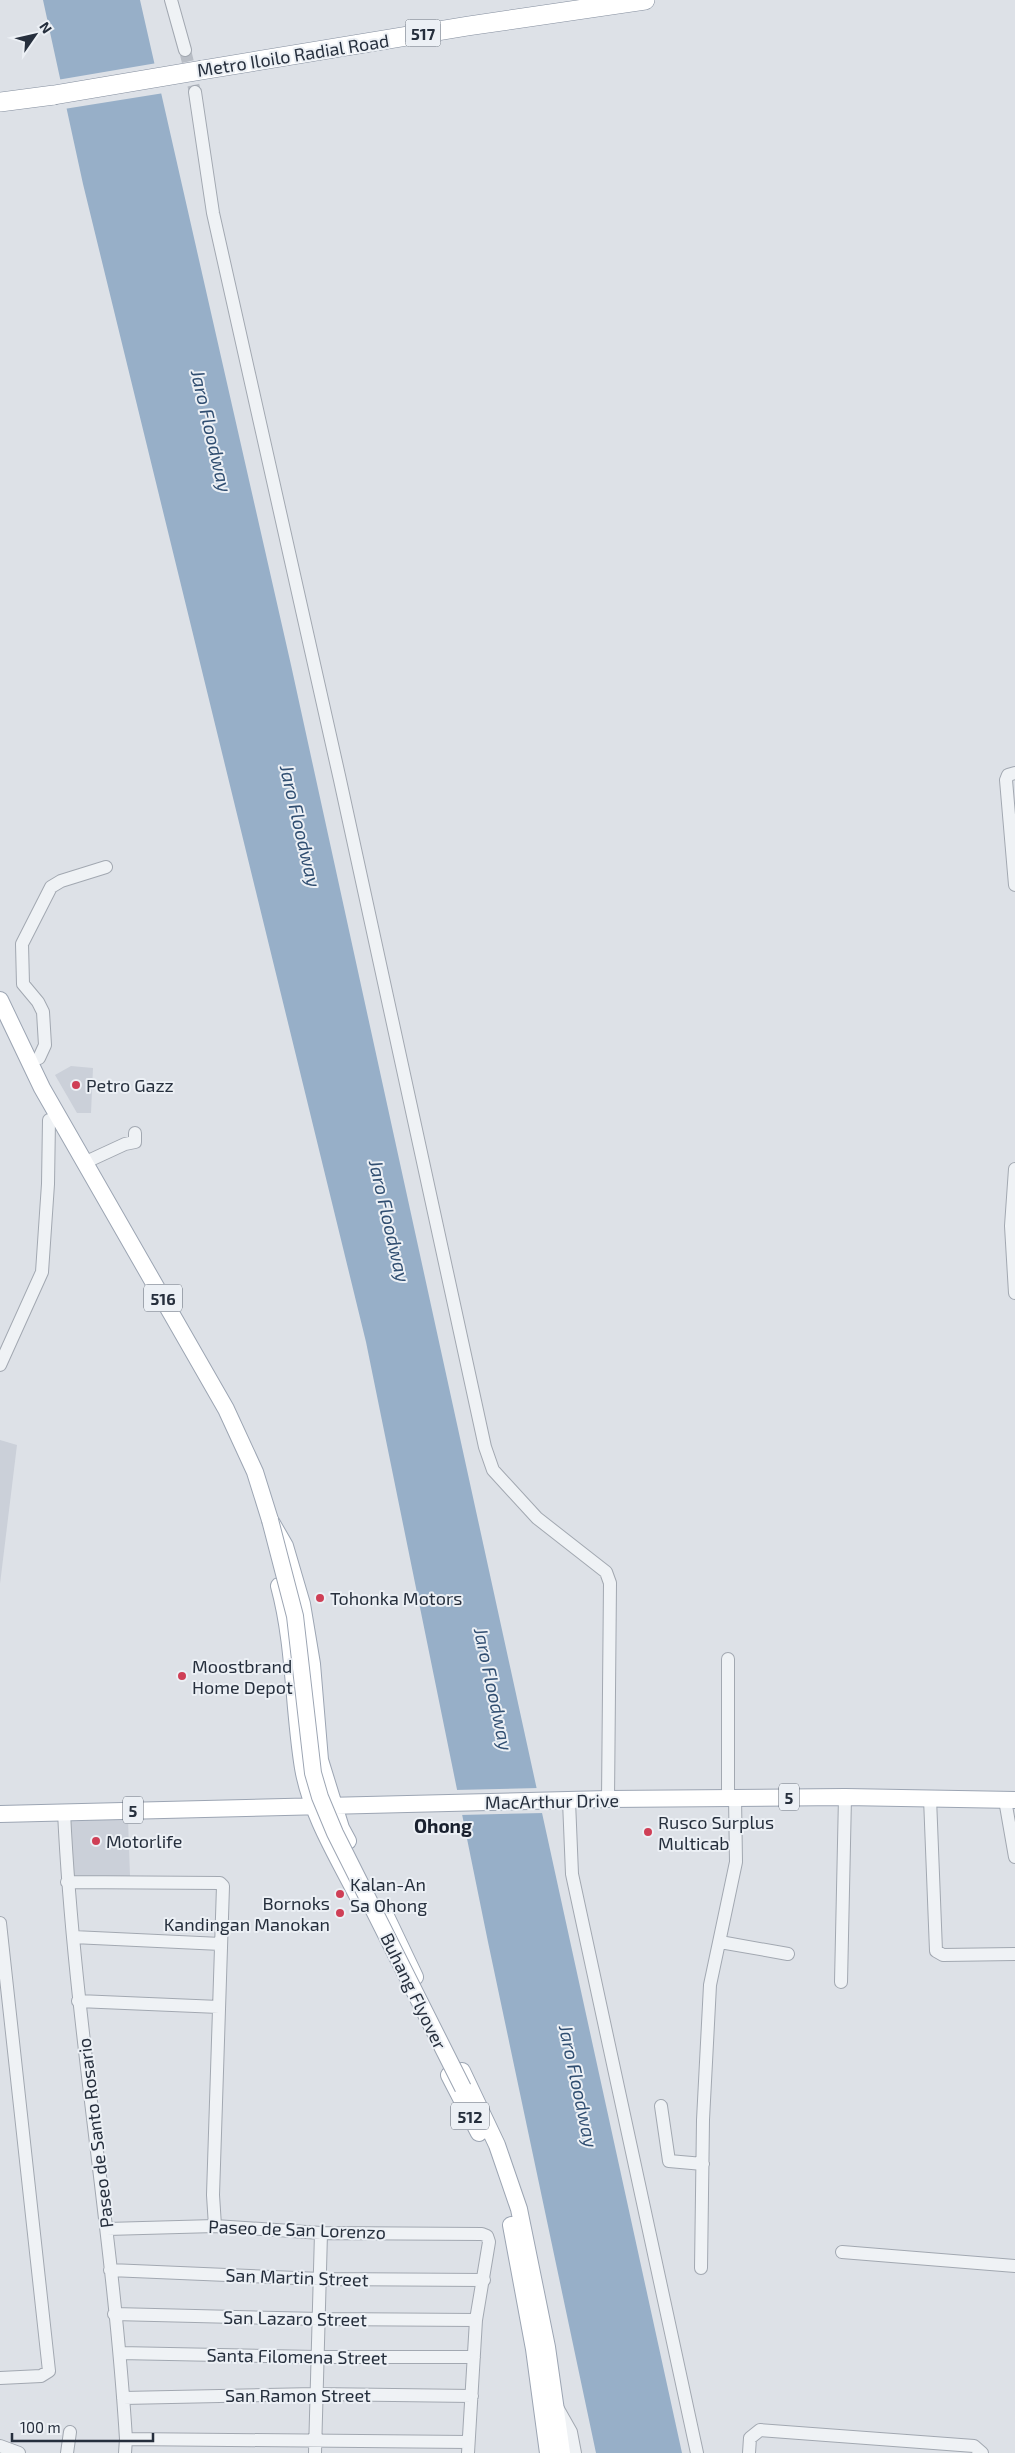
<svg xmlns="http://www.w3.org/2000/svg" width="1015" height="2453" viewBox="0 0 1015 2453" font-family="'Exo 2',sans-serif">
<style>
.built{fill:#cbd0d9}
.water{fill:#97afc8}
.pier{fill:#dde1e7}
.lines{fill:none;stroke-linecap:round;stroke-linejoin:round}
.minor-tunnel{stroke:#b8bdc5;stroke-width:12;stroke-dasharray:12 6;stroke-linecap:butt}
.minor-casing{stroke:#a2a8b1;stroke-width:14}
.major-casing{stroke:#9ca5b3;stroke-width:18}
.highway-casing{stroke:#848e9e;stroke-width:20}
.minor{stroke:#eff2f5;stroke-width:12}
.major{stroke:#fff;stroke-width:16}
.highway{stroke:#fff;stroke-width:19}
.major-bridge-casing{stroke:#9ca5b3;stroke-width:18;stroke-linecap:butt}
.highway-bridge-casing{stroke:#848e9e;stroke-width:20;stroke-linecap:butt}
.major-bridge{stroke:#fff;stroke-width:16}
.highway-bridge{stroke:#fff;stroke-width:19}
.poi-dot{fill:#cf3f56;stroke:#ecf0f5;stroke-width:2}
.labels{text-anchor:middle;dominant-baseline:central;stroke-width:4;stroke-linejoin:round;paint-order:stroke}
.shield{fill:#ecf0f5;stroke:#616974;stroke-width:1}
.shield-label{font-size:16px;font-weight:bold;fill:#262f3d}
.street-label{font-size:18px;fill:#262f3d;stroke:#ecf0f5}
.poi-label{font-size:18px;fill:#262f3d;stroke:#ecf0f5;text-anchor:start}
.water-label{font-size:19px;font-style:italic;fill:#304e71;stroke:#ecf0f5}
.neighbourhood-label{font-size:19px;font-weight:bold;fill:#19202e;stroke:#ecf0f5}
</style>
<rect width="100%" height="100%" fill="#dde1e7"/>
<path class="built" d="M71,1066L93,1068L91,1113H77L55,1075Z
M0,1440L17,1445L0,1584Z
M128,1819L130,1876L72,1877L70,1821Z"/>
<path class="water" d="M43,0H140L291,665L682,2453H596L488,1942L366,1342L83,184Z"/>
<path class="pier" d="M157,63L164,93L64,109L57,80Z
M539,1788L544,1813L460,1815L455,1790Z"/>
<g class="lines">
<path class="minor-tunnel" d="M185,50L195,92"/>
<defs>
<path id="minor" d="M171,0L185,50
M195,92L213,213L340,780L485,1447L493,1470L537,1518L606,1572L610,1583L608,1799
M1015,773L1008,775L1006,780L1015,885
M39,1058L45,1045L43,1012L38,1002L23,984L22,944L51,887L61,881L106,867
M86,1162L125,1144L135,1142V1133
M1015,1169L1011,1226L1015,1293
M0,1365L42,1272L48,1184L49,1120
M728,1798V1659
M930,1798L936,1951L943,1955L1015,1954
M1005,1800L1015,1857
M569,1801L572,1874L697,2453
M64,1812C74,2022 113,2229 126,2439L125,2453
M67,1882L220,1883L223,1886L213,2195L215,2226
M0,1923L49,2371L41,2376L0,2378
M73,1937L221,1944
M720,1942L788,1954
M841,1982L845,1797
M78,2001L219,2007
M661,2106L669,2161L703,2164
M107,2229L215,2226L321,2233L482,2234L487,2236L489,2242L476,2320L468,2453
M842,2252L1015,2266
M701,2268L703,2120L710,1985L736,1862L735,1797
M110,2270L321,2279L484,2280
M114,2314L320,2319L476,2320
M120,2353L316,2357H474
M123,2398L315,2394L472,2396
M558,2409L571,2432L575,2453
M126,2439L468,2442
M0,2446L19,2453
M67,2453L70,2432
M315,2453L321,2233
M749,2453L750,2438L760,2430L974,2446L982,2453"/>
<path id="major" d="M0,1000L42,1088L226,1409L255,1472L270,1520L285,1546L302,1604L312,1664L320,1760L341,1828L348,1841
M279,1586C295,1645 293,1707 303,1768C311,1814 337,1856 358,1897
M0,1814L608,1799L845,1797L1015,1800
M384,1912L415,1977
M462,2071L497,2145L519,2209L547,2347L562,2453
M449,2075L479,2133
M511,2225L534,2349L548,2453"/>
<path id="highway" d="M202,70L468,26L645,0
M0,102L54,95"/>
</defs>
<use href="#minor" class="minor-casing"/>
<use href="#major" class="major-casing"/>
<use href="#highway" class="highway-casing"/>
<use href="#minor" class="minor"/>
<use href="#major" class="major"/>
<use href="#highway" class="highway"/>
<defs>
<path id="major-bridge" d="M270,1520L295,1616L313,1773L320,1797L335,1833L463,2088"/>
<path id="highway-bridge" d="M54,95L202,70"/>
</defs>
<use href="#major-bridge" class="major-bridge-casing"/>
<use href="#highway-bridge" class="highway-bridge-casing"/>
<use href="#major-bridge" class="major-bridge"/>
<use href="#highway-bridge" class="highway-bridge"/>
</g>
<g class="poi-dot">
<circle cx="76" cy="1085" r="5"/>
<circle cx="320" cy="1598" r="5"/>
<circle cx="182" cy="1676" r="5"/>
<circle cx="648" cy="1832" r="5"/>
<circle cx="96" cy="1841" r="5"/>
<circle cx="340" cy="1894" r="5"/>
<circle cx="340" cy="1913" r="5"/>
</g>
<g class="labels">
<g class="shield">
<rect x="405.5" y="19.5" width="35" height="27" rx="4"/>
<rect x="144" y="1284.5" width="38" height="27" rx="4"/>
<rect x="779" y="1783.5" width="20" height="27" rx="4"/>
<rect x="123" y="1796.5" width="20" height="27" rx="4"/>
<rect x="451" y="2102.5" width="38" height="27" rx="4"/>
</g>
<g class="shield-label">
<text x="423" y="33">517</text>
<text x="163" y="1298">516</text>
<text x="789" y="1797">5</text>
<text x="133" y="1810">5</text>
<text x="470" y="2116">512</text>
</g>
<g class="street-label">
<text transform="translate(293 55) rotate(-9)">Metro Iloilo Radial Road</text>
<text transform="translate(552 1801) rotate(-1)">MacArthur Drive</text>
<text transform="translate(414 1991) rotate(64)">Buhang Flyover</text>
<text transform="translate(95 2133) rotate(-97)">Paseo de Santo Rosario</text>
<text transform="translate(297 2229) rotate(2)">Paseo de San Lorenzo</text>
<text transform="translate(297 2277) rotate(2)">San Martin Street</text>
<text transform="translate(295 2318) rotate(1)">San Lazaro Street</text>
<text transform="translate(297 2356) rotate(1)">Santa Filomena Street</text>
<text x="298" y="2395">San Ramon Street</text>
</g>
<g class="poi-label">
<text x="86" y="1085">Petro Gazz</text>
<text x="330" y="1598">Tohonka Motors</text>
<text x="192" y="1666">Moostbrand<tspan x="192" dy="21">Home Depot</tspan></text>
<text x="658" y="1822">Rusco Surplus<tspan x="658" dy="21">Multicab</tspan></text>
<text x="106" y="1841">Motorlife</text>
<text x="350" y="1884">Kalan-An<tspan x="350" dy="21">Sa Ohong</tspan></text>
<text x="330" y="1903" text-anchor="end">Bornoks<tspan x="330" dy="21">Kandingan Manokan</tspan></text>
</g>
<g class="water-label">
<text transform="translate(212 431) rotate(77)">Jaro Floodway</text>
<text transform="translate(301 826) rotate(77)">Jaro Floodway</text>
<text transform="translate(390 1221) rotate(77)">Jaro Floodway</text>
<text transform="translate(494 1689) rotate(78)">Jaro Floodway</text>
<text transform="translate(579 2086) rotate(78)">Jaro Floodway</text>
</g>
<g class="neighbourhood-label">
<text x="443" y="1825">Ohong</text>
</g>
</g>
<g transform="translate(35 35) rotate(56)" stroke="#ecf0f5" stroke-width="4" paint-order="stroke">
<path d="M0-4L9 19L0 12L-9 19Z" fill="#262f3d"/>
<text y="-8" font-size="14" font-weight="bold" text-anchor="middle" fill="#262f3d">N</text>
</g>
<path d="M12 2433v8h141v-8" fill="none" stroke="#262f3d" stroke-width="2.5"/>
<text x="20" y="2433" font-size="15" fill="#262f3d" stroke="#ecf0f5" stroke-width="4" paint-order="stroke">100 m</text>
</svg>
